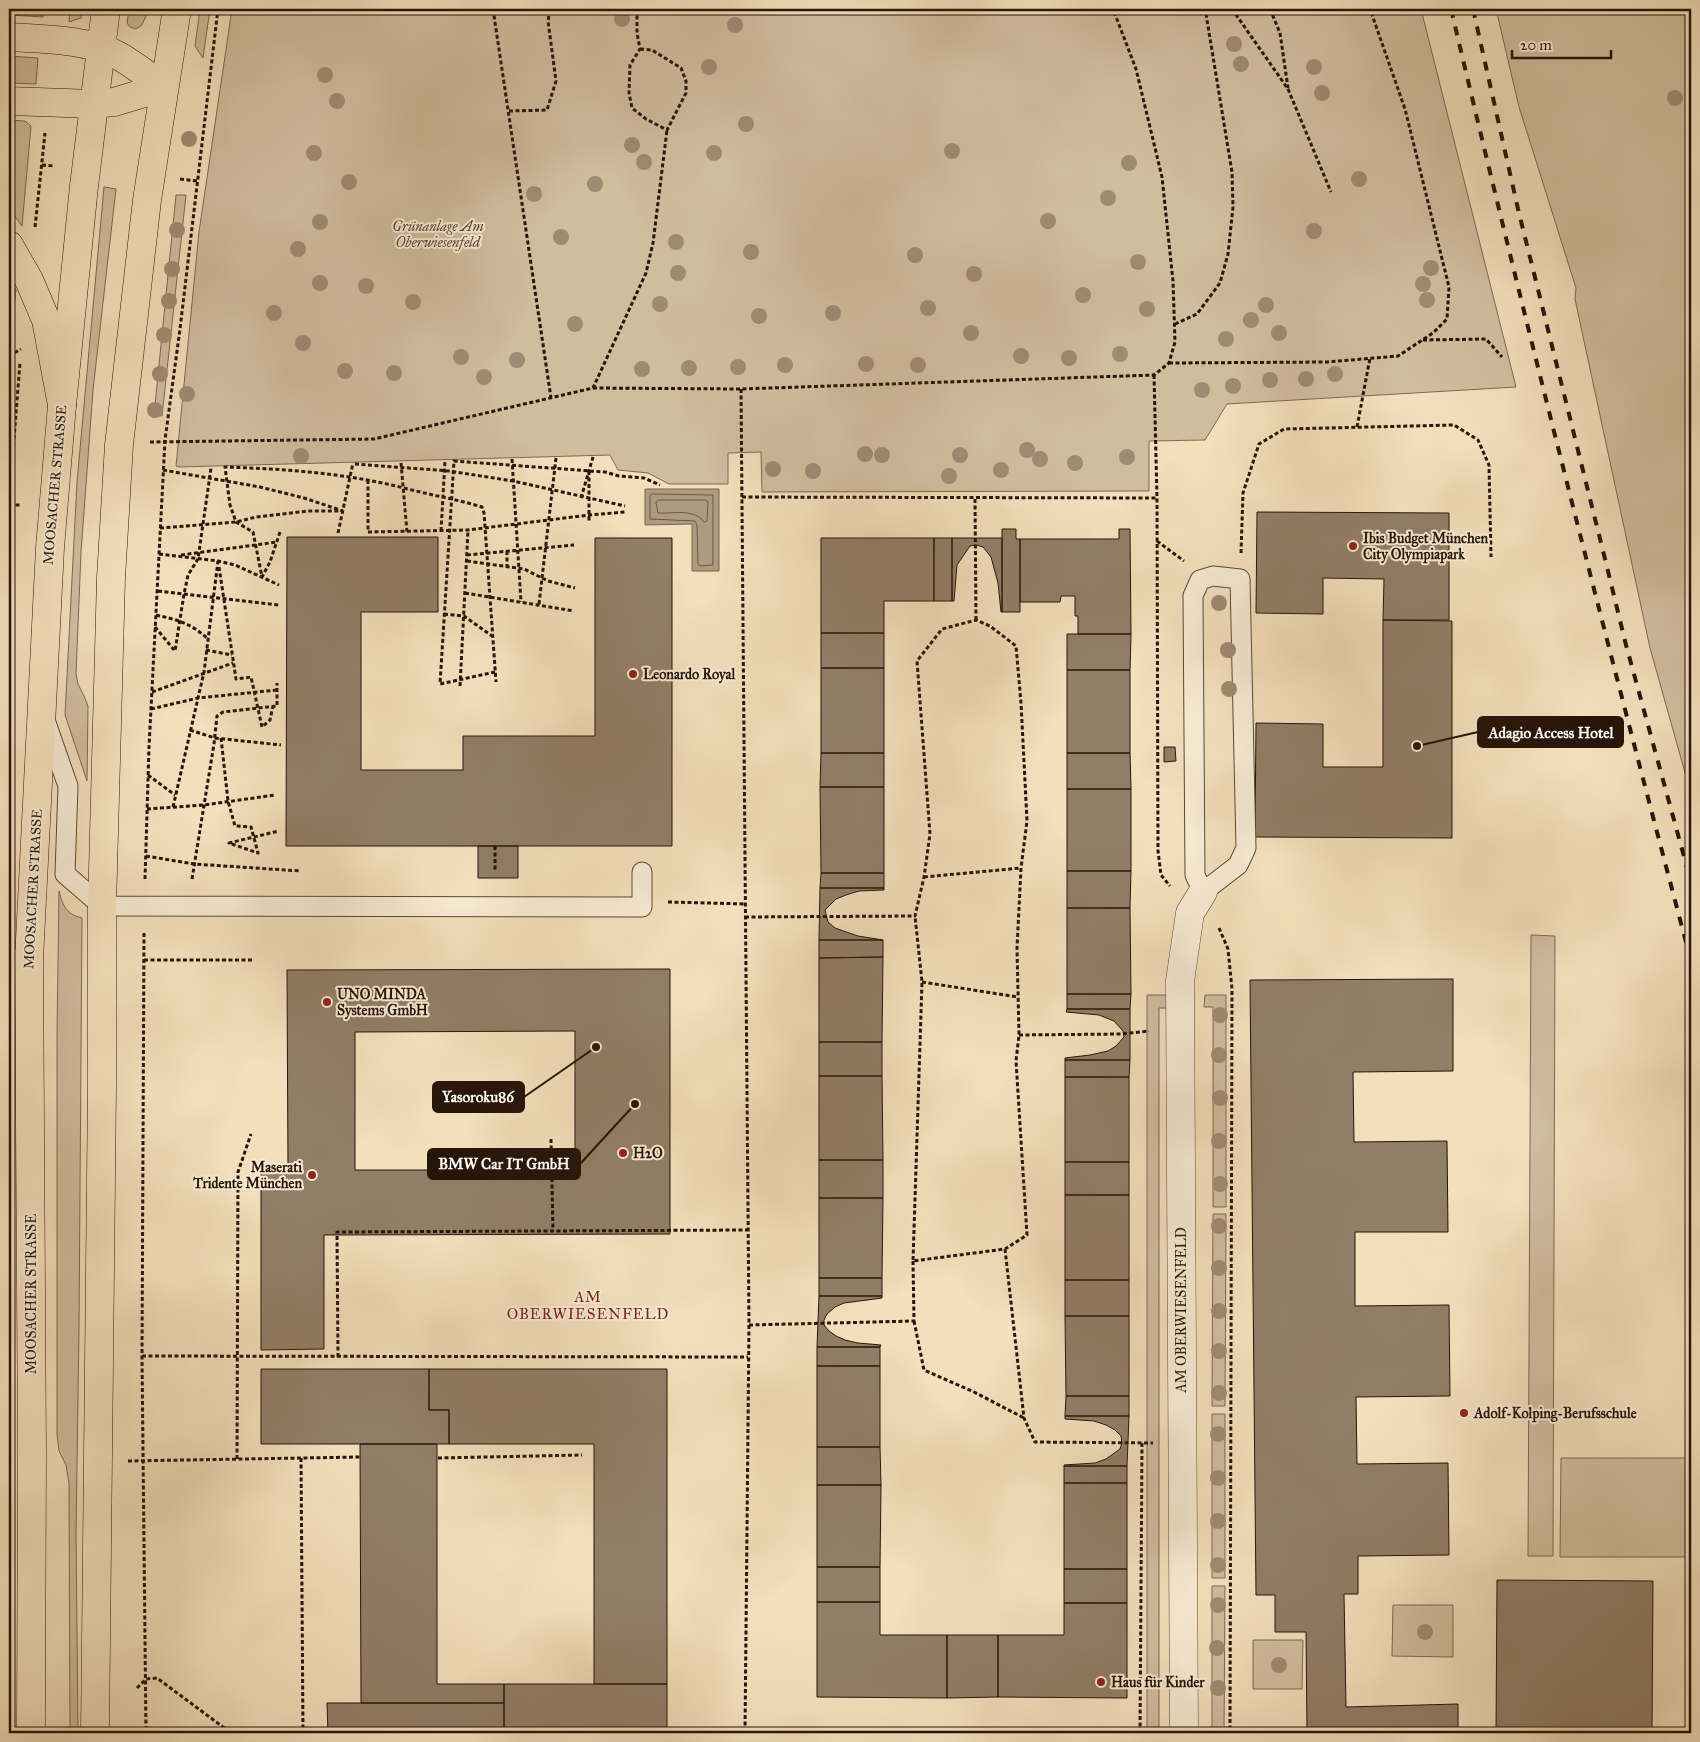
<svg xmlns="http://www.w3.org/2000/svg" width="1700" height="1742" viewBox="0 0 1700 1742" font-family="'IM FELL Great Primer',serif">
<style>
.green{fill:#d0bd9e;stroke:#7c6954}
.water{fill:#ae9a7f;stroke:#786550}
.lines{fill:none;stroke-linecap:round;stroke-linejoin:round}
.shore{stroke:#6a5844;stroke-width:1}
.building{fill:#917e66;stroke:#271509;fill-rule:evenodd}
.service-casing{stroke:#5a4836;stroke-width:21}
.minor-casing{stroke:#5a4836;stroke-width:29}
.primary-casing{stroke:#271509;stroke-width:29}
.trunk-casing{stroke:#271509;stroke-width:29}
.path{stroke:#271509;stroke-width:3;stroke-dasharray:4 2.5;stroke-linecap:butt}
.service{stroke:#f7ead3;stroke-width:19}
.minor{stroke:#f7ead3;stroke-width:28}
.primary{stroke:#f3dfbc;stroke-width:28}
.trunk{stroke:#f3dfbc;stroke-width:28}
.rail{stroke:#271509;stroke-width:4;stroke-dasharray:9 9;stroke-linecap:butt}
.tree{fill:#9f8b72}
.poi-dot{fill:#8f2418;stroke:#f7ead3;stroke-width:2}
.labels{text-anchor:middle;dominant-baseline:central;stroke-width:4;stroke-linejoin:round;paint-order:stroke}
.park-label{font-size:14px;font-style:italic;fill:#5a4736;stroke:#f7ead3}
.street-label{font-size:14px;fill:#271509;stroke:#f7ead3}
.poi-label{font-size:14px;font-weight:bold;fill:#271509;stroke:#f7ead3;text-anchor:start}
.neighbourhood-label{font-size:15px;letter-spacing:1px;fill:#7a1f14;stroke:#f7ead3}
.leader{fill:none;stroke:#271509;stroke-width:2}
.callout-dot{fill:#271509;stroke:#f7ead3;stroke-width:2}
.callout{fill:#271509;stroke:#271509;stroke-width:2}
.callout-label{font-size:15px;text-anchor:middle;font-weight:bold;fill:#fff}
</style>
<rect width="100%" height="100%" fill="#f3dfbc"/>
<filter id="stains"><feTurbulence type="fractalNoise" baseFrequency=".004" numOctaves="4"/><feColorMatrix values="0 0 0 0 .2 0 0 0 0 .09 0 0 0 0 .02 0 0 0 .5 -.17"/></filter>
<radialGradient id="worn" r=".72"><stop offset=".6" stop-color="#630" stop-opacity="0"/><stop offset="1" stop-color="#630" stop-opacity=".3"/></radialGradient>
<path class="green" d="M9,9H44L43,17L9,15Z
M70,9H83L81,18L69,22Z
M129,9H149L142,25L136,29L130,27L127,23Z
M200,9H210L203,58L195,46Z
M232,9H1421L1516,387L1227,404L1205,440L1149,441V491L762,492L761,452L728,453V484H669L648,473L618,470L610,455L179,467L176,466L199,232Z
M1496,9H1691V794L1650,648L1575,299L1576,288L1519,107Z
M9,56L38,58L36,84L9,83Z
M9,120L25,121L31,126L22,226L9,208Z
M104,187L116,189L93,390L81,552L76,674L78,684L84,696L88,706L87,781L65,715L77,482Z
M176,195H186L162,416L154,415Z
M9,274L16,290L9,353Z
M59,891C63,906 66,914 82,918L79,1328L76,1533L78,1733H70L69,1483L66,1465L59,1451L57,1434V1034Z
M1531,935L1555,936L1553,1556H1528Z
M1147,995H1170V1008H1159V1733H1147Z
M1205,995H1226V1207H1213V1007H1204Z
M1213,1214H1226L1225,1406H1212Z
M1212,1414H1225V1578H1212Z
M1561,1458H1691V1557H1560Z
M1212,1586H1225L1224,1733H1212Z
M1393,1605H1453V1657L1392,1656Z
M1253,1640H1303L1302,1689H1253Z"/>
<path class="water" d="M645,489H719V571H692V524L645,525Z"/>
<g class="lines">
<path class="shore" d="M652,494L713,495V565L700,566L698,564L697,525L695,521L650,519V496Z
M659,500H706L708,502L707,521L704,522C694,508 673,514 658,513L656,503Z"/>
</g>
<path class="building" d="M1257,512L1449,513V620H1383L1384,579L1323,578V614L1256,613Z
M1002,529H1016V539H1020V612H1002Z
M1119,529H1130L1131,634H1078V616H1075V596H1061L1060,602H1020V539H1119Z
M287,537H438V612H361V770H463V736H595V538H672V846H286Z
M821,538H934V601H884V633H821Z
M934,538H952V601H934Z
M952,538H1002V612H1001L998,583L991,557L983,547L976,545L970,546L957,565L954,601H952Z
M1383,620L1452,621V838L1255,837L1256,723L1323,724V767H1383Z
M821,633H884V668H821Z
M1067,634H1131L1130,670H1067Z
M821,668H884V753H821Z
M1067,670H1130V753H1067Z
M1164,747H1175L1176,761L1164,762Z
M821,753H884V787H820Z
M1067,753H1130L1131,789H1067Z
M820,787H884V873H821Z
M1067,789H1131V871H1067Z
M478,846H518V878H478Z
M1067,871H1131L1130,908H1067Z
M821,873H884V888H820Z
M820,888H884V890L859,891L846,895L836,899L825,910L828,922L835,928L858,936L883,940H819Z
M1067,908H1130L1131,994H1067Z
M819,940H883V957L819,958Z
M883,957L882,1042H819V958Z
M670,969V1234L324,1235V1349L261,1350V1171L288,1170L287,970ZM575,1031V1170H355V1032Z
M1453,979V1071L1353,1072L1354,1142L1447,1141L1448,1232H1355V1306L1449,1305L1450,1396L1356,1397L1357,1464L1448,1463L1449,1555L1358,1556V1594H1344L1346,1707L1458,1704V1733H1307L1306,1632H1275V1595H1256L1250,980Z
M1067,994H1131L1130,1009H1067Z
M1067,1009H1130V1060H1065V1058L1090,1055L1108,1051L1116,1046L1124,1037L1123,1031L1114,1021L1099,1015L1066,1012Z
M819,1042H882V1076H819Z
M1065,1060H1130L1129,1077H1065Z
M819,1076H882L883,1160H819Z
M1065,1077H1129V1162H1065Z
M819,1160H883V1198H819Z
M1065,1162H1129V1195H1065Z
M1065,1195H1129V1280H1065Z
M819,1198H883L882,1278H819Z
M819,1278H882V1296H819Z
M1065,1280H1129V1316H1065Z
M819,1296H882V1298L844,1303L835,1307L827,1314L824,1320V1325L829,1331L836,1336L845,1340L858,1343L881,1345L880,1347H817Z
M1065,1316H1129V1396H1066Z
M817,1347H880V1366H817Z
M817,1366H880V1447H817Z
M261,1369H429V1410H449V1444H261Z
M429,1369H667V1684H594V1444H449V1410H429Z
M1066,1396H1129V1416H1065Z
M1065,1416H1129L1127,1466H1064V1465L1095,1463L1106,1459L1120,1449L1122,1443L1121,1436L1115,1430L1106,1425L1094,1421L1065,1419Z
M360,1444H437V1684H504V1703H361Z
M817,1447H880L881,1485H817Z
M1064,1466H1127V1483H1064Z
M1064,1483H1127V1569H1064Z
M817,1485H881L880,1567H817Z
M817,1567H880V1602H817Z
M1064,1569H1127V1603H1064Z
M1497,1580L1653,1581L1652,1732L1496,1733Z
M817,1602H880V1635H947V1698L817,1697Z
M1064,1603H1127V1698L998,1697V1635H1064Z
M947,1635H998V1697L947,1698Z
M504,1684H667V1733H504Z
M327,1703H504V1733H328Z"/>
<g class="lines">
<defs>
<path id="service" d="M1213,576L1240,579L1246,848L1238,865L1203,892L1195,875L1193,596L1200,580Z
M45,720L68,786L65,874L102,906L642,907V872
M9,959H29"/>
<path id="minor" d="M1184,1733L1180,981L1190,913L1203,892"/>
<path id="primary" d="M31,1733L32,1452L29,959L50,548L62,405L84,186L106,9
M95,1733L102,1087V906L111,578L119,445L147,200L177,9"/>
<path id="trunk" d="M9,37C43,39 88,39 119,56C135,65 149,77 164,87
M9,101L94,104L114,102L164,87
M9,245L29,280L46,320L62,405"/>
</defs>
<use href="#service" class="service-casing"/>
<use href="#minor" class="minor-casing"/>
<use href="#primary" class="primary-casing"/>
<use href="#trunk" class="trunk-casing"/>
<path class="path" d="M493,9L551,398
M637,9V33L640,49L630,65L629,93L632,108L646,119L667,130L686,93V81L681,68L652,50L640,49
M1232,9L1288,89L1331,192
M1270,9L1280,33L1288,88
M509,111L547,110L556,81L548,21L550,9
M42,165L54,166
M180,179L197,181
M35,227L45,133
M1175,324L1197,314L1220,283L1228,254L1233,207L1232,172L1206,14L1208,9
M1423,340L1486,339L1502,357
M9,356L21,349
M1169,363L1327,362L1398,356L1433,333L1447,319L1449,287L1405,109L1370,9
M1154,375L1157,498L1158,851L1161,875L1170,886
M593,388L741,389L1154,375L1169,363L1175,342L1173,281L1162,177L1136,69L1113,9
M741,389L749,1325L745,1733
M1357,427L1370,358
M150,442L374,439L593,388L646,273L653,243L667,130
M512,459L521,602
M401,463L407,532
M355,464L449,471L513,481L625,506
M163,470L260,487L304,498L343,511
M589,471V522
M368,480V532L468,530L589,515L625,512
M742,497L1157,498
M581,498L593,457
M975,499L976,620
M9,504L20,362
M9,505H21
M160,528L236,522L256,517L309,511H340
M441,531L445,461
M280,532L270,562L262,577L253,532L236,522L230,505L225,467C285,469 345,473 404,488C430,495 456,499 482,507L484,513L496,682
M338,533L353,463
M1157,541L1184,561
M507,551V567
M1241,553L1243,493L1259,444L1284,429L1454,425L1478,440L1489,465L1491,557
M159,554L218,561L235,565L279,585
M181,555L277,542
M467,555L574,545
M467,561L524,569L548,581L575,588
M219,567L236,679L251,677L262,727L270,720L273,706
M158,591L279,605
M465,593L574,611
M539,604L556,458
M444,614L464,616L492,636
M156,615C178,620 190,623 207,638
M155,627L175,651L184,594L188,575L198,559L211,468
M206,650L232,655
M495,672L440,684L454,461L605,472L619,476L644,478L660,485
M460,686L468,530
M152,692L233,663
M151,709L198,698L277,690
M190,730L215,738L281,745
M221,738L228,801L235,826L251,827L258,853L229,843L279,831
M148,775L175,795
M173,807L204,672L218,561
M147,809L204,805L275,795
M495,846V871
M146,856L194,864L301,871
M924,877L1021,868
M145,879L149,747L165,440L180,329L218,9
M192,879L214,744L217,716L223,712L277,706V683
M668,902L745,904
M745,917L915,916L924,877L930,834L917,661L942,629L976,620L990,626L1016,646L1021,703L1027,821L1021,868L1017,948L1019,1035L1016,1061L1027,1235L1005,1249L913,1261L922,982L915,916
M1219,928L1228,949L1232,989L1230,1733
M144,933L142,1356L146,1733
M144,960H252
M922,982L1018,997
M1019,1035L1121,1034L1149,1031
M551,1139L553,1230
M1005,1249L1024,1418L1035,1442L1153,1443
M914,1321L924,1370L974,1392L1024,1418
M749,1325L914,1321L913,1261
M142,1356L748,1357
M338,1357L337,1232L748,1230
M301,1458L303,1733
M438,1458L582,1455
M237,1459L238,1172L251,1134
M128,1461L360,1457
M137,1688L146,1679L157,1678L223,1727L219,1733
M223,1727L232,1733
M1140,1733L1142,1443"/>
<use href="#service" class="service"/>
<use href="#minor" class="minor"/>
<use href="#primary" class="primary"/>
<use href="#trunk" class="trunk"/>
<path class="rail" d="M1451,9C1526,327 1607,644 1691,961
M1473,9L1518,209L1606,563L1626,645L1691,882"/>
</g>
<g class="tree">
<circle cx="622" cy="19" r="8"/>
<circle cx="735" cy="25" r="8"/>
<circle cx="1234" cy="44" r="8"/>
<circle cx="1241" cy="64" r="8"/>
<circle cx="709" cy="67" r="8"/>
<circle cx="1314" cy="67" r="8"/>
<circle cx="325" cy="75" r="8"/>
<circle cx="1322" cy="93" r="8"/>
<circle cx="1675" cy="98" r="8"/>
<circle cx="337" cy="101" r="8"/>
<circle cx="746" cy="124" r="8"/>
<circle cx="189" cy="139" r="8"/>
<circle cx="632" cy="145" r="8"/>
<circle cx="952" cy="151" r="8"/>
<circle cx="314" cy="153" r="8"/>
<circle cx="714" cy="153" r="8"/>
<circle cx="644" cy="162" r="8"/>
<circle cx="1129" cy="163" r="8"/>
<circle cx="1359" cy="179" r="8"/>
<circle cx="349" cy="182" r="8"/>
<circle cx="595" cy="184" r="8"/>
<circle cx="534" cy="194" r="8"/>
<circle cx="1108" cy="198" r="8"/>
<circle cx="1048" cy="221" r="8"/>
<circle cx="320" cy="222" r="8"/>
<circle cx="177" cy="230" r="8"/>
<circle cx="1314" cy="231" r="8"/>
<circle cx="561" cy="237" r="8"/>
<circle cx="676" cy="242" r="8"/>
<circle cx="298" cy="249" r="8"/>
<circle cx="751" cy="252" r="8"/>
<circle cx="915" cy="255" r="8"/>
<circle cx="1138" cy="262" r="8"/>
<circle cx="1431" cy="268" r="8"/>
<circle cx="172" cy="269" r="8"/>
<circle cx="678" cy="273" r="8"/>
<circle cx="974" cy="274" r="8"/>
<circle cx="320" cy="283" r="8"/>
<circle cx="1423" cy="284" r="8"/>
<circle cx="366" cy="286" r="8"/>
<circle cx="1083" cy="295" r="8"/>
<circle cx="1427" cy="300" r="8"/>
<circle cx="169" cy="301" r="8"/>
<circle cx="413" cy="302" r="8"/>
<circle cx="660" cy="304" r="8"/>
<circle cx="1266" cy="305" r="8"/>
<circle cx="928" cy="308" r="8"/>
<circle cx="1147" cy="309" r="8"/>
<circle cx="274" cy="313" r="8"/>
<circle cx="833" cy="313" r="8"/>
<circle cx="759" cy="316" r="8"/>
<circle cx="1251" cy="320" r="8"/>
<circle cx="575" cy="324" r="8"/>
<circle cx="971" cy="333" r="8"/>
<circle cx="1279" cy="333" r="8"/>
<circle cx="164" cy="335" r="8"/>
<circle cx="1226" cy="339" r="8"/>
<circle cx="303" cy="343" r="8"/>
<circle cx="1120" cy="354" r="8"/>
<circle cx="1021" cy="356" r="8"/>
<circle cx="461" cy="357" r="8"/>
<circle cx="1069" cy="358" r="8"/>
<circle cx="517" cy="360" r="8"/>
<circle cx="866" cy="364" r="8"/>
<circle cx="785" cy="365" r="8"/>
<circle cx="918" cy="365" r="8"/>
<circle cx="738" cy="367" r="8"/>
<circle cx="689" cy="368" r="8"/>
<circle cx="642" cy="369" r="8"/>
<circle cx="345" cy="371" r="8"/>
<circle cx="394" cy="373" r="8"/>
<circle cx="160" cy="374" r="8"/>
<circle cx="1335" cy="374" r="8"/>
<circle cx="484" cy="377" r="8"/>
<circle cx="1306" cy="379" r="8"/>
<circle cx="1270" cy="380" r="8"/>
<circle cx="1233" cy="386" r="8"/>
<circle cx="1202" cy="390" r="8"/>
<circle cx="187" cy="394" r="8"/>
<circle cx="155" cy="410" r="8"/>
<circle cx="1027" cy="450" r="8"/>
<circle cx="865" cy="454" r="8"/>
<circle cx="882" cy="455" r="8"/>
<circle cx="960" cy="455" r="8"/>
<circle cx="301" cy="456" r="8"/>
<circle cx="1127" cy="457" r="8"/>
<circle cx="1040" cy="459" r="8"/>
<circle cx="1075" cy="463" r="8"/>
<circle cx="773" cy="469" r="8"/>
<circle cx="1001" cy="470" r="8"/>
<circle cx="813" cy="471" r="8"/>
<circle cx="949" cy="476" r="8"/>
<circle cx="1219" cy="603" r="8"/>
<circle cx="1228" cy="650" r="8"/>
<circle cx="1229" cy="689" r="8"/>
<circle cx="1220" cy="1015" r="8"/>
<circle cx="1219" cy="1055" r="8"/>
<circle cx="1220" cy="1098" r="8"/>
<circle cx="1219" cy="1141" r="8"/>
<circle cx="1220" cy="1184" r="8"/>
<circle cx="1219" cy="1226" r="8"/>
<circle cx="1219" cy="1268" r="8"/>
<circle cx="1219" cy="1311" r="8"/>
<circle cx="1219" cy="1351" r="8"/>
<circle cx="1219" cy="1393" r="8"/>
<circle cx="1218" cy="1434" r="8"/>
<circle cx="1218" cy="1478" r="8"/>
<circle cx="1218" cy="1521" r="8"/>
<circle cx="1218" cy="1565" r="8"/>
<circle cx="1218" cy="1605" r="8"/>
<circle cx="1425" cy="1632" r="8"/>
<circle cx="1217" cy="1648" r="8"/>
<circle cx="1279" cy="1665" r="8"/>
<circle cx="1218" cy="1688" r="8"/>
</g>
<g class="poi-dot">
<circle cx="1353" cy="546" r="5"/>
<circle cx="633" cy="674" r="5"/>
<circle cx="327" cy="1002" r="5"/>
<circle cx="623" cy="1153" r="5"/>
<circle cx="312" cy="1175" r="5"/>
<circle cx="1464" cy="1413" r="5"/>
<circle cx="1101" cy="1682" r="5"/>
</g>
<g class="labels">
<g class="park-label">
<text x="438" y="226">Grünanlage Am<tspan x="438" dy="16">Oberwiesenfeld</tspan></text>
</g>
<g class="street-label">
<text transform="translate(55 485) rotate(-85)">MOOSACHER STRASSE</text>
<text transform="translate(33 889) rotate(-87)">MOOSACHER STRASSE</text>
<text transform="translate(31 1294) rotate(-90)">MOOSACHER STRASSE</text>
<text transform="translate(1181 1310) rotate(-90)">AM OBERWIESENFELD</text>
</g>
<g class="poi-label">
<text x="1363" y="538">Ibis Budget München<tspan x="1363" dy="16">City Olympiapark</tspan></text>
<text x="643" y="674">Leonardo Royal</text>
<text x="337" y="994">UNO MINDA<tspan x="337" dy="16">Systems GmbH</tspan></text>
<text x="633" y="1153">H2O</text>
<text x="302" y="1167" text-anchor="end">Maserati<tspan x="302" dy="16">Tridente München</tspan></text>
<text x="1474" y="1413">Adolf-Kolping-Berufsschule</text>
<text x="1111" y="1682">Haus für Kinder</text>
</g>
<g class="neighbourhood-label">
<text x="588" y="1297">AM<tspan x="588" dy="17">OBERWIESENFELD</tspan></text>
</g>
</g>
<path class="leader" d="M1417 746L1478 732M596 1047L524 1097M635 1104L580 1164"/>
<g class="callout-dot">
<circle cx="1417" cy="746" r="5"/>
<circle cx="596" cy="1047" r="5"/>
<circle cx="635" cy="1104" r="5"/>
</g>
<g class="callout">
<rect x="1478" y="717" width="145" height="30" rx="5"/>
<rect x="433" y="1082" width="91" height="30" rx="5"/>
<rect x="428" y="1149" width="152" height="30" rx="5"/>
</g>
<g class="callout-label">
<text x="1551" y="738">Adagio Access Hotel</text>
<text x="478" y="1102">Yasoroku86</text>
<text x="504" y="1169">BMW Car IT GmbH</text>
</g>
<rect width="1700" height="1742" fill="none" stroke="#f3dfbc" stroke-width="30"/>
<rect x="10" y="10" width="1680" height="1722" fill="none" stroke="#271509" stroke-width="2.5"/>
<rect x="15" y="15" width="1670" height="1712" fill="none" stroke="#271509"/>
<path d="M1512 50v8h99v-8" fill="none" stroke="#271509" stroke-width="2.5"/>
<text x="1520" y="50" font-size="15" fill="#271509" stroke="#f7ead3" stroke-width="4" paint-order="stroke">20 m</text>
<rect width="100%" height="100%" filter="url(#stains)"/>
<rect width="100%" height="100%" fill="url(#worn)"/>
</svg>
